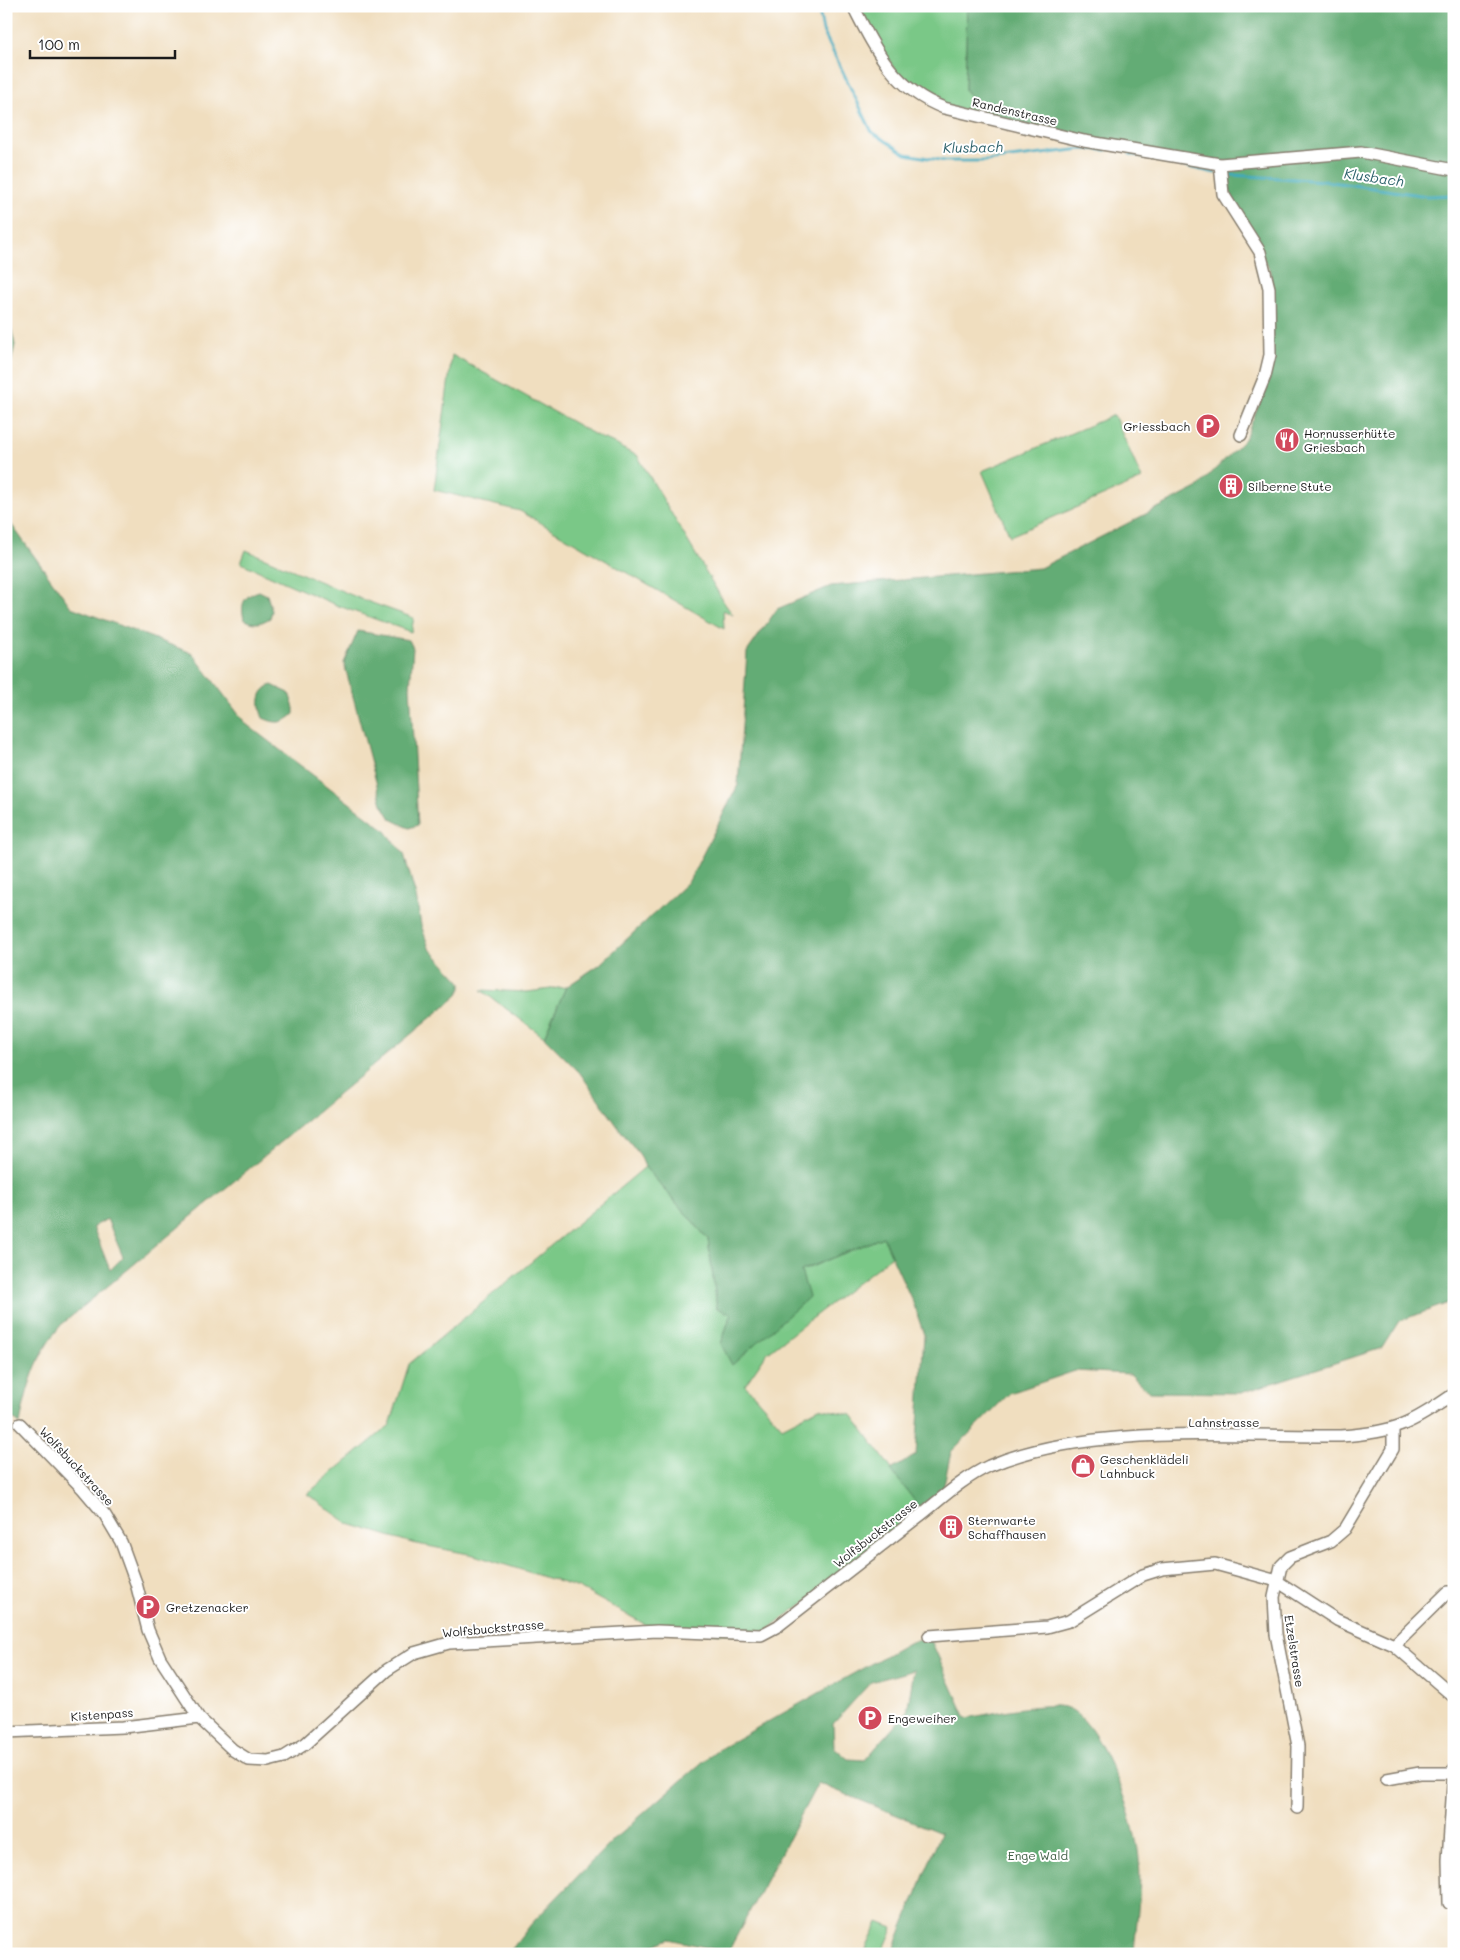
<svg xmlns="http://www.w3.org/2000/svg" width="1460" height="1960" viewBox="0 0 1460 1960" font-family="Mali,sans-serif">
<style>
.green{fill:#7ac887;stroke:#4b7252}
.forest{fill:#63ac74;stroke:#406448;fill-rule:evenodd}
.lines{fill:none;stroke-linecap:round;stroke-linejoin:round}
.stream{stroke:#3ea9bd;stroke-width:3}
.minor-casing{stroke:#867d6e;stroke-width:14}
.minor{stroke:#fff;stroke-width:11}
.labels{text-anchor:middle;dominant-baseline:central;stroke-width:4;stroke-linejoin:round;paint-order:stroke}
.street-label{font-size:12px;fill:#1c1c1c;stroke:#fff}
.poi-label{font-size:12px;fill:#1c1c1c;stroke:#fff;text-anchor:start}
.park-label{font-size:12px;fill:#426147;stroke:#fff}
.water-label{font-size:14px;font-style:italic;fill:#2d626c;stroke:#fff}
</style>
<rect width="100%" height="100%" fill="#fff"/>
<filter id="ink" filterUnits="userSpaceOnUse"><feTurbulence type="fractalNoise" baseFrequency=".02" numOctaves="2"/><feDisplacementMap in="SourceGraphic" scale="10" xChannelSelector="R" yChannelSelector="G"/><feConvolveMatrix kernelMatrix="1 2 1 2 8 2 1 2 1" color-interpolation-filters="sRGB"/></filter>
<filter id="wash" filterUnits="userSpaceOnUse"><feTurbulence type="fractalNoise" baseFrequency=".0096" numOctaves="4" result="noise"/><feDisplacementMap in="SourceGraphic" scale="20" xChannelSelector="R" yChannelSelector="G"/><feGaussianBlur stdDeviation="1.12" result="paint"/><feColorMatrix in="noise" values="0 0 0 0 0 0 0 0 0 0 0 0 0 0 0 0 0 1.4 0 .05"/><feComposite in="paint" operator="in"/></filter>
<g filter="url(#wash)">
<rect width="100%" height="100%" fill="#f0debf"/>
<path class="green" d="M858,6H967L965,90L985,116L943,105L899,77Z
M452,355L601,438C617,442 621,450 637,455L725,604L733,615L723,610L724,629L520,511L434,490Z
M1114,415L1142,479L1010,536L982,471Z
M246,550L361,599L414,618L411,632L336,605L241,563Z
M566,987L544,1037L481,990L527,992Z
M645,1167L708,1239L717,1308L731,1314L721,1344L801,1271L883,1237L892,1256L767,1353L745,1385L782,1427L819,1408L852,1415L924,1513L761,1635L657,1631L579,1588L474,1555L412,1543L349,1524L307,1494L390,1425L409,1364Z
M878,1922L893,1928L882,1954H864Z"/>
<path class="forest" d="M967,6H1454V1301L1399,1321L1382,1348L1241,1393L1149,1392L1130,1374L1075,1371L1010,1393L951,1452L941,1498L924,1513L891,1470L916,1455L924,1335L914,1305L883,1237L801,1271L809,1297L732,1365L721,1344L731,1314L717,1308L708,1239L645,1167L640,1155L621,1131L580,1073L544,1037L566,987L599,965L689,881L738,785L747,652L777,609L831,586L1040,568L1197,488L1245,439L1270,377L1271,271L1240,223L1224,170L985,116L965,90Z
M6,305L15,345L6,385Z
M6,517L71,607L192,653L246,724L385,830L404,854L416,896L421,925L429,948L461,982V988L457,996L61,1325C36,1355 27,1387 20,1424L6,1414ZM107,1219L123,1257L110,1270L93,1227Z
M259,591L267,595L272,611L270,618C260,624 254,625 244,619C240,603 244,596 259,591Z
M358,631L409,640L413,648L410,687L418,825L409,828L391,819L382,804L344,663Z
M272,685L289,693L294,708V714C283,724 276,724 263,718C258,706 257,690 272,685Z
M929,1636L966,1718C992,1714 1039,1702 1064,1707C1100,1714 1137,1825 1139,1859C1142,1889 1136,1923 1134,1954H892L941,1833L818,1783L728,1952L669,1939L632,1954H508L532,1923L614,1839L714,1752L906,1644ZM914,1670L907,1712L865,1760L848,1759L834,1747L833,1724L871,1682Z"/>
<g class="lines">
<path class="stream" d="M818,6L823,31L872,132L906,154L945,161H986L1082,149L1106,150
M1130,154L1215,173
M1232,175L1325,181L1427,196L1454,195"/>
</g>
</g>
<g filter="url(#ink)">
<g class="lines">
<defs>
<path id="minor" d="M853,6C876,51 894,89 944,108L1084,141L1220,164
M1241,435L1265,376L1270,355L1269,288L1260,252L1223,194L1220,164L1361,152L1454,170
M20,1424L83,1489L105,1515L121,1542L136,1583L148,1630L160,1658L199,1718L233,1750L249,1760L268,1761L284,1757L305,1744L387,1670L414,1653L449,1643L657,1631L761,1635L778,1626C824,1590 871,1554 918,1517C940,1500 963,1478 989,1466C1090,1423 1232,1437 1341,1436C1396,1432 1409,1425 1454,1394
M929,1636L1047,1627L1069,1621L1143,1575L1162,1569L1215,1564L1277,1581L1337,1620L1394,1645L1454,1697
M1394,1645L1448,1592H1454
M6,1732L123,1727L199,1718
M1387,1779L1420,1773H1452
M1297,1808L1298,1746L1276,1634L1274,1597L1281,1566L1290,1557L1331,1541L1345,1529L1393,1449V1430
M1449,1903L1448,1860L1454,1769"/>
</defs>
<use href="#minor" class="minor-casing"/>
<use href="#minor" class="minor"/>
</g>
</g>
<defs>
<symbol id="parking-disc" viewBox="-11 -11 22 22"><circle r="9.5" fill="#d1495b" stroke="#fff"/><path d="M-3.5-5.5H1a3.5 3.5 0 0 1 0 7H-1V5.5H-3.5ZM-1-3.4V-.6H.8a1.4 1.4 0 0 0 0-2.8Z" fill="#fff"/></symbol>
<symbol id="restaurant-disc" viewBox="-11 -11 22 22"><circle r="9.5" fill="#d1495b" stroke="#fff"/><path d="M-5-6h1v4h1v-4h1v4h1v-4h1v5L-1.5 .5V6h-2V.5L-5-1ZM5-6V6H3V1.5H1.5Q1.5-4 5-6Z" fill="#fff"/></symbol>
<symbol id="building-disc" viewBox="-11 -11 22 22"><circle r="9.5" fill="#d1495b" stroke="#fff"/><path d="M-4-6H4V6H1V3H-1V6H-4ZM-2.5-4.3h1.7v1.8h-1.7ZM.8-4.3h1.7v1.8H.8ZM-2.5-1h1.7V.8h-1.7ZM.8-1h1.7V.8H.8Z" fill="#fff"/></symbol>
<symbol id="shop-disc" viewBox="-11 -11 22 22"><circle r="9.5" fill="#d1495b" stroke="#fff"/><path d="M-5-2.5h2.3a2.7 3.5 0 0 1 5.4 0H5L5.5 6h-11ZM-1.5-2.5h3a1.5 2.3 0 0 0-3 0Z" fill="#fff"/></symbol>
</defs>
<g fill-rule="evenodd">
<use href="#parking-disc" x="1194" y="412" width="28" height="28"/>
<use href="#restaurant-disc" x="1273" y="426" width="28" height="28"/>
<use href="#building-disc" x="1217" y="472" width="28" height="28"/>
<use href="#shop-disc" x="1069" y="1452" width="28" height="28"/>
<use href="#building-disc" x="937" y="1513" width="28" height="28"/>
<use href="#parking-disc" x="134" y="1593" width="28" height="28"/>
<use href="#parking-disc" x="856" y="1704" width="28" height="28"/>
</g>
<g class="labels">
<g class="street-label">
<text transform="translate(1015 111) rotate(13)">Randenstrasse</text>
<text x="1224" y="1422">Lahnstrasse</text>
<text transform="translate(77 1466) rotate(47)">Wolfsbuckstrasse</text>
<text transform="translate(875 1533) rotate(-38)">Wolfsbuckstrasse</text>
<text transform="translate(493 1628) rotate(-5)">Wolfsbuckstrasse</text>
<text transform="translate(1295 1651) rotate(81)">Etzelstrasse</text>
<text transform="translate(102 1714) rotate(-4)">Kistenpass</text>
</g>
<g class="poi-label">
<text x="1190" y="426" text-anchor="end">Griessbach</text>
<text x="1304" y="433">Hornusserhütte<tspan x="1304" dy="14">Griesbach</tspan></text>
<text x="1248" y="486">Silberne Stute</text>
<text x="1100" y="1459">Geschenklädeli<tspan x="1100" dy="14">Lahnbuck</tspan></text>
<text x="968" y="1520">Sternwarte<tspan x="968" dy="14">Schaffhausen</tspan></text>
<text x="166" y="1607">Gretzenacker</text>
<text x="888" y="1718">Engeweiher</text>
</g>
<g class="park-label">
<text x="1038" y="1855">Enge Wald</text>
</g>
<g class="water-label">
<text transform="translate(973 147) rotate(-1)">Klusbach</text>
<text transform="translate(1374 177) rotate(8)">Klusbach</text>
</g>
</g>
<rect width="1460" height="1960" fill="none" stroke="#fff" stroke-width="25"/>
<path d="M30 50v8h145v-8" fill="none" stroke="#1c1c1c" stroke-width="2.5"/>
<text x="38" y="50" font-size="15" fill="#1c1c1c" stroke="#ffffff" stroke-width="4" paint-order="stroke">100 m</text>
</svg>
